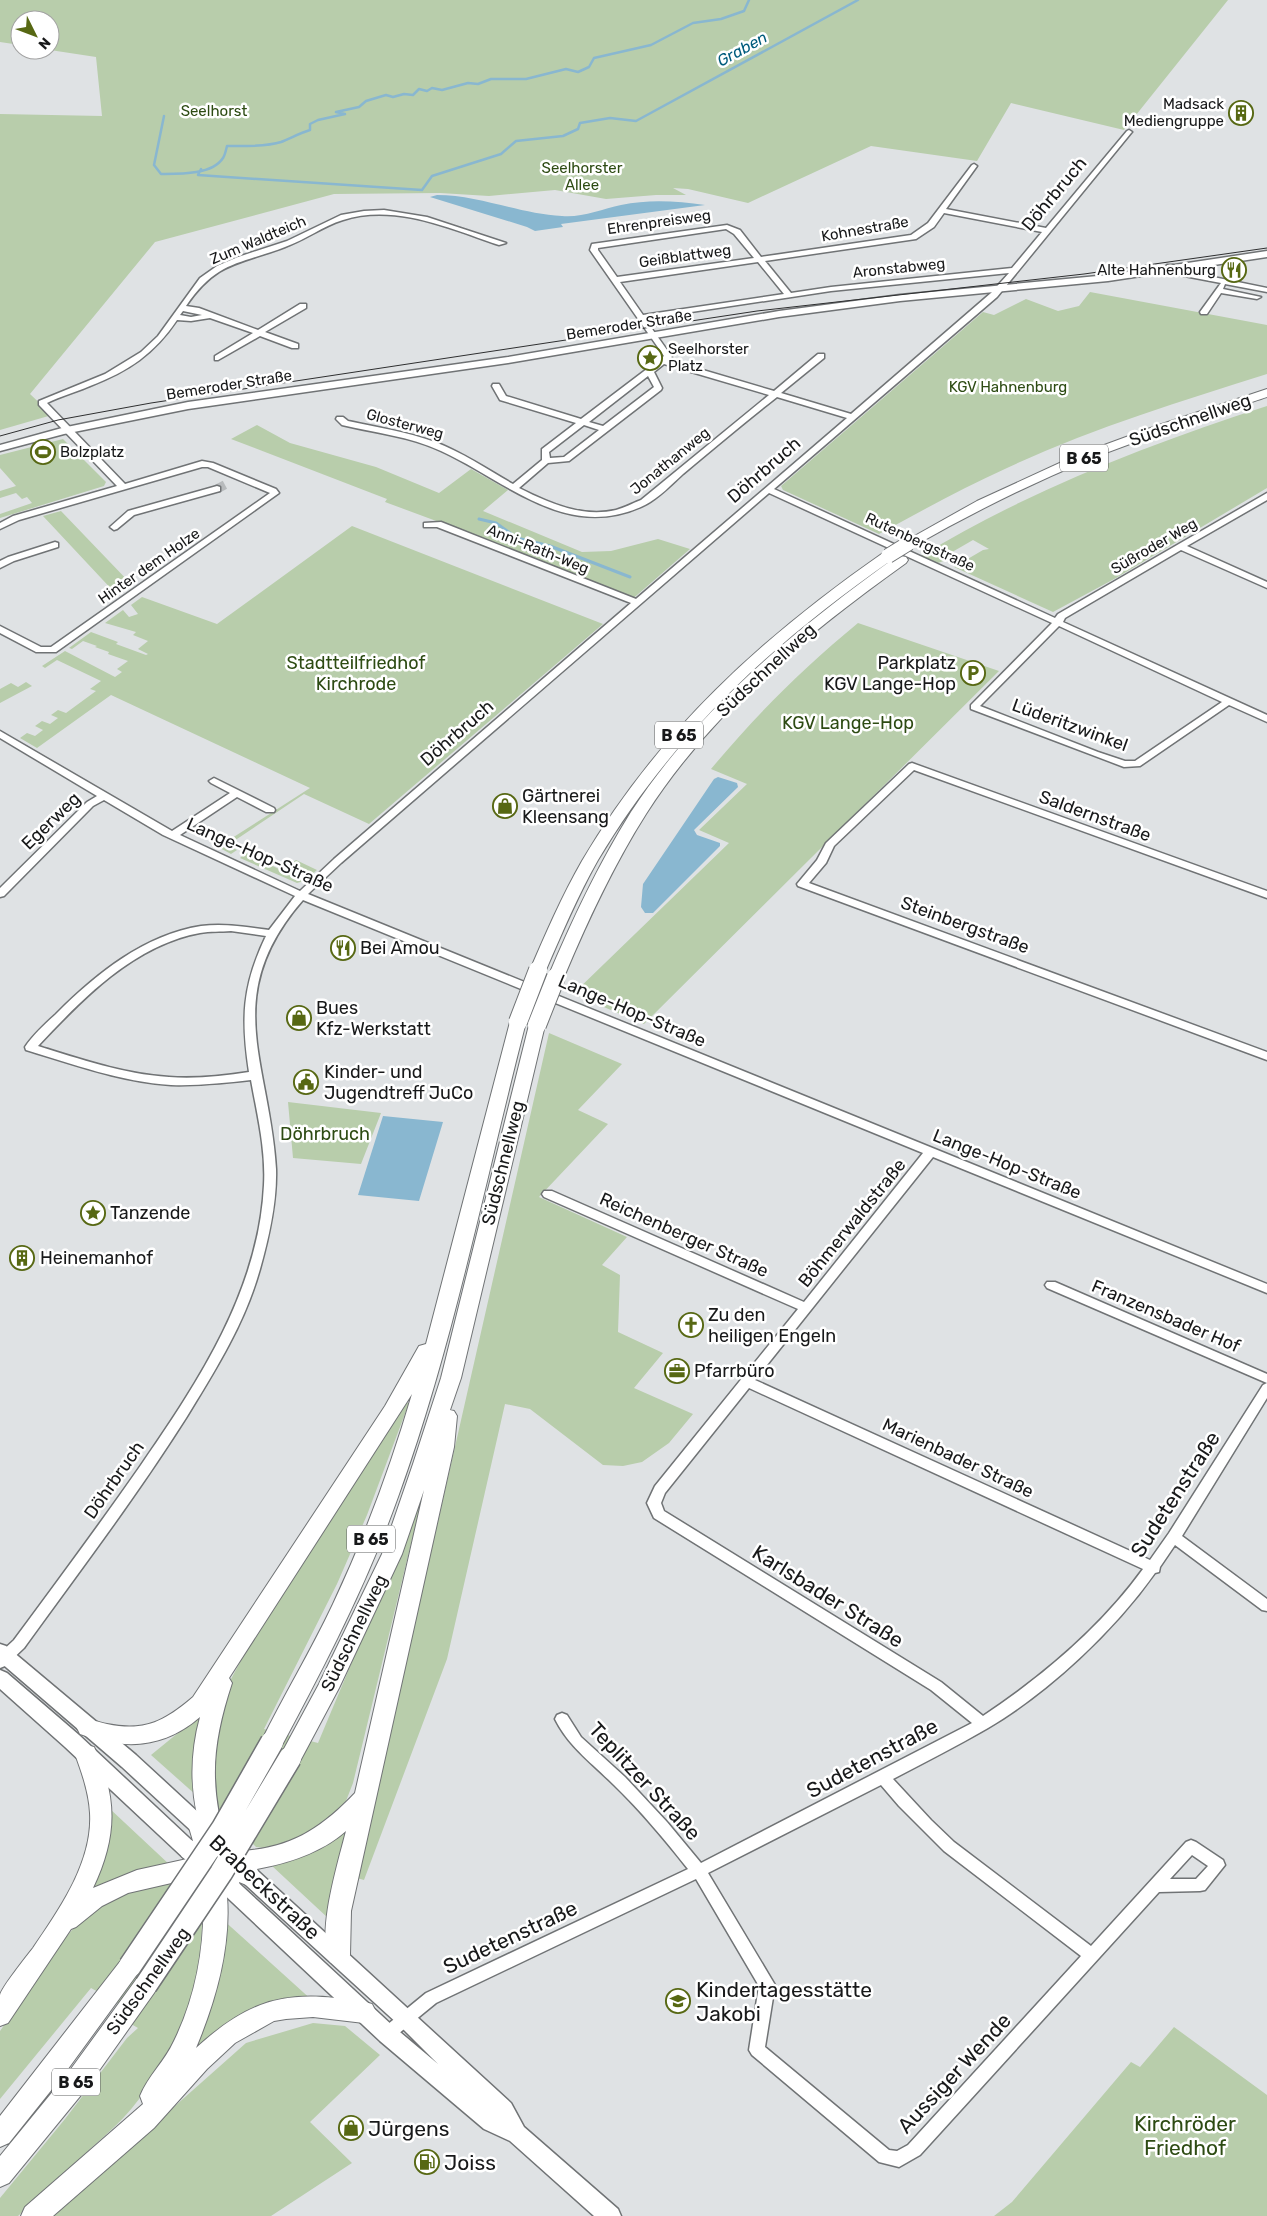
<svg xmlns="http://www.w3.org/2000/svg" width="1267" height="2216" viewBox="0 0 1267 2216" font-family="Rubik,sans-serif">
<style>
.green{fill:#b8cdab}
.water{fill:#89b7d0}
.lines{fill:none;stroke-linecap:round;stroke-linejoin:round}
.stream-far1{stroke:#89b7d0;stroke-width:2.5}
.stream{stroke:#89b7d0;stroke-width:3}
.minor-tunnel{stroke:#b7babc;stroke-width:9;stroke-dasharray:9 4.5;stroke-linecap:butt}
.minor-casing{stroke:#707375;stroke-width:3}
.secondary-casing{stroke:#707375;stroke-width:3}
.trunk-casing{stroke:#707375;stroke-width:2}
.minor{fill:#fff;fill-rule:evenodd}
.secondary{fill:#fff;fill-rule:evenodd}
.trunk{fill:#fff;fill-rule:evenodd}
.tram{stroke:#2e2f30;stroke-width:1}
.trunk-bridge-far2-casing{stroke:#707375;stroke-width:16;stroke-linecap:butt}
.trunk-bridge-far1-casing{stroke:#707375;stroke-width:20;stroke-linecap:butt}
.trunk-bridge-casing{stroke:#707375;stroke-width:25;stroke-linecap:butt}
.trunk-bridge-far2{stroke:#fff;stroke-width:14}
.trunk-bridge-far1{stroke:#fff;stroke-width:18}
.trunk-bridge{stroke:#fff;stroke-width:22}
.labels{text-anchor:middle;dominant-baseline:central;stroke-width:5;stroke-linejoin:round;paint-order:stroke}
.far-poi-label{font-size:15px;fill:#18191a;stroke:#fff;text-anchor:end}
.far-park-label{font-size:15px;fill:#2d4b13;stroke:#fff}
.far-street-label{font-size:15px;fill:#18191a;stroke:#fff}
.far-water-label{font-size:16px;font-style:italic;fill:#015c7d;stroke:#fff}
.shield{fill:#fff;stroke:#5d5e5f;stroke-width:1}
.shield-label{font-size:16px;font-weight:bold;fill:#18191a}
.street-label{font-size:18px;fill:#18191a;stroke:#fff}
.park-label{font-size:18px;fill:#2d4b13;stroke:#fff}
.poi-label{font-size:18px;fill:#18191a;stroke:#fff;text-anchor:start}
.near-street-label{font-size:21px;fill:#18191a;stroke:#fff}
.near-poi-label{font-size:21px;fill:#18191a;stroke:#fff;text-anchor:start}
.near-park-label{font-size:21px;fill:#2d4b13;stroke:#fff}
</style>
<rect width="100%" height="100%" fill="#dfe2e4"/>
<path class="green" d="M0,0H1228L1124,130L1011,103L977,161L871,146L748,203L688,189L673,188L686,195H656L606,199L555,190L489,196L440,193L334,194L155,242L30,394L52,415L0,430V114L102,116L96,57L50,50V20H20V45L0,42Z
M1090,292L1267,325V374C1179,402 1090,429 1007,468C963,488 921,511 879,534L783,490L781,486L983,312L994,315L1026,299L1058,311L1079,306Z
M1267,406V488L1116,578L1053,612L954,567L983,550L989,549L973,540L947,555L949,559L938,563L921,556C1030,490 1147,445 1267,406Z
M257,425L290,443L376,467L439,493L471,469L508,490L483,511L582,552L611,551L658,539L690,549L629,602L441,529L447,525L385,502L387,499L231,439Z
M63,439L106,482L104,486L0,518V514L32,503L27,497L22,499L16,493L0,498V491L16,486L0,468V455Z
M61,511L131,584L116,594L43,516Z
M352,526L603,624L369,824L304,794L228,845L237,850L231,854L218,847L310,788L111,695L37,748L20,738L27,733L35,736L43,730L35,726L42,721L50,724L58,718L51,715L58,710L66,713L96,691L90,689L101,681L57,660L45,668L42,666L65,651L115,677L122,672L117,669L128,661L108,654L109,652L95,647L97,646L83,641L72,649L69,648L91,632L118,642L116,644L146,655L148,654L138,649L148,641L133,635L136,632L105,623L123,610L129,617L138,614L131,605L142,597L217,624Z
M858,623L999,671L644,1024L573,994L729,843L699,830L747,784L711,769C757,714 802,669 858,623Z
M26,682L32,686L0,703V689L11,683L18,687Z
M246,853L281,870L296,860L317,870L304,881L297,883L240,858Z
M549,1033L622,1064L578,1110L608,1124L539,1197L627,1237L602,1265L620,1275L618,1332L663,1353L634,1388L693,1414L669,1443L642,1462L623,1466L603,1465L530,1409L505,1404L447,1659L364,1880L357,1878Z
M288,1102L381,1113L361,1164L293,1158Z
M407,1403H409L367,1515L337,1584L264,1729L318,1743L424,1490L353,1783L346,1801L330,1818L306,1835L286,1844L267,1848L256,1847L217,1808L213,1775L222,1701L231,1679L252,1640Z
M200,1715C194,1743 193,1768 196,1795L151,1755Z
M109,1808L171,1866L84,1898Z
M350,1824L328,1918L271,1865Z
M177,1881L202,1908C204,1985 181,2049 132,2108C119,2124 103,2137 88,2151C65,2173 42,2194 18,2216H0V2198L65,2119L127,2038L138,2028L112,2013L118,2003L91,1988L0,2099V2031L61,1943L78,1923L91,1911L119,1894Z
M221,1918L314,2002L290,2004L189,2062Z
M313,2023L345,2026L380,2055L310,2122L352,2163L271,2216H51L246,2043Z
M1174,2027L1267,2095V2216H994L1012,2202L1131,2062L1140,2067Z"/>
<path class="water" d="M437,195C479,195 520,214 562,216C581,218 602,209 621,205C649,199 677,201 705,205L561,224L563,227L535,231L527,227L430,197Z
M718,777L737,783L738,787L694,830L697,835L720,843V846L653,913H645L641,907L643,884L714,779Z
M383,1116L443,1122L419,1201L358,1195Z"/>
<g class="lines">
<path class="stream-far1" d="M164,116L154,165L161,174C179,174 212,175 223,158C225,155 226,150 227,146C243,146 266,147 281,142C291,138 300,133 310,130V124L318,120L345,114L336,112L359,107L366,101L386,95L393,97L404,94L413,95L419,89L427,91L432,88L442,90L468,83L478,84L491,79H526L566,69L578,72L589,67L594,58L651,45L693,23L721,19L744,11L749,0
M201,169L198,175L422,190L432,176L501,154L516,141L563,136L578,129L580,123L610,118L636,121L858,0"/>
<path class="stream" d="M479,519L496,523L517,538L550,546L630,577"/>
<path class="minor-tunnel" d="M217,489L228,483"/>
<defs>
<path id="minor" d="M1129,130L1132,132L1131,133L997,297L774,489L1055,618L1058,614L1267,493V500L1187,546L1267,582V588L1181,550L1065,618L1063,622L1267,715V722L1229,705L1140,766L1124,767L971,709V705L1052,623L769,493L341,863L308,894L1267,1284V1293L933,1157L755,1380L1150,1560L1169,1533L1263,1385L1267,1383L1047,1288L1045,1285L1047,1282H1055L1267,1374V1398L1182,1536L1267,1599V1611L1262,1610L1175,1545L1160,1567L1159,1572L1155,1573C1114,1631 1049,1692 988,1728C957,1746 925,1762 893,1779L931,1820L954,1842L1091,1946L1186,1842L1191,1840L1196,1842L1223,1860L1225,1865L1205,1890L1200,1891L1159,1892L920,2155L899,2167L879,2162L752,2055L749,2050L759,1986L696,1879L436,2003L392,2039L387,2041L382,2039L379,2034L382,2029L426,1993L688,1869C665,1840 641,1811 614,1785C592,1763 569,1747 555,1719L557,1715L562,1713L567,1715L581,1737L625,1777L667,1822L701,1863L972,1723L931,1690L654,1518L647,1503L655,1486L798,1309L544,1197L542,1194L544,1191H552L804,1302L923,1153L303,900C219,996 270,1063 276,1169C277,1202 269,1237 260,1269C245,1323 215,1371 186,1418C136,1497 79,1572 24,1648L5,1666L0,1668V1653L14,1640C57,1582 100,1524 141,1465C199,1381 259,1290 264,1185C266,1149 257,1114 251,1080C224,1083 197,1086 171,1085C121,1082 73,1064 26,1050L25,1047C33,1035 45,1024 56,1014C96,974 144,935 201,926C224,923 247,927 269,930L295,896L163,835L104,800L93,806L4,896L0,897V888L87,802L97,796L0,738V731L172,831L230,793L211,783L209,781L214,778L274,808L275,810L274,812H266L237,797L180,835L300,891L334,859L631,603L437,527H424V523L441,522L636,599L847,418L777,397C745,422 714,448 683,474C672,484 659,498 645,505C567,543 507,481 441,451C409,436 375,433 342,425L336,419L337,417H343L348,421C377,427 407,432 435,442C462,452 488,470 513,484L542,460V449L576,423L500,400L492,386L493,384H499L506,396L581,419L664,356L590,250L592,244L727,225L740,230L761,257L911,235L928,223L972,165L974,164L977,166L946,209L1046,228L1127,131ZM944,213L1042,232L1012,268L831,287L791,293L765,261L916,239L934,227ZM726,229L734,234L754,258L617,277L598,250V248ZM758,262L784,294L643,315L620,282ZM1009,273L991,293L851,414L781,393L824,358V354H818L774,391L669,360L672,357L645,319L831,291ZM664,364L769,395L641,500C633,503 624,508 616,510C582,518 549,503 519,488L548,463L569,461L661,390L662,388L654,372ZM648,376L654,387L603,426L589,422ZM584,425L599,430L564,457L550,458L549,452ZM1059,626L1222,702L1135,761H1125L1098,752L980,706ZM231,931L266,936C242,986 241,1019 249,1072C223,1076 196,1079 169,1077C123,1074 80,1059 38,1046C82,999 134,945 200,933C210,931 221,932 231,931ZM749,1388L1143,1569C1101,1627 1043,1676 983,1716L941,1682L664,1511L661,1503L665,1493ZM881,1785L899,1806L944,1851L1081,1956L908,2145L897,2151L889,2150L765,2047L775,1985L708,1873ZM1192,1855L1208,1866L1196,1879H1170Z
M384,210L427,217L506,243L499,245C451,229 395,203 343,220C323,226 305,240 285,247C238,265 217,261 186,306L199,308L258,330L300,304H306V308L265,332L298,344V348H292L260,336L218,360H215V356L253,333L210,318L191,321L177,320C154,354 129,371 90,386C76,392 61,396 47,403L125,484L202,461L213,463L276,489L279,493L56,652H36L0,633V626L41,647H51L270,493L208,467H202L19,520L0,529V523L13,516L117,486L39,405V401L105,374L141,352L158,336L200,278L217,266L238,257L287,241L341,215L364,211ZM183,311L202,315L191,317L180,315Z
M1167,265H1173L1184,271L1267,288V292L1225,284L1223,289L1261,297L1257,299L1221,293L1207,314H1201L1200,312L1221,283L1179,275L1167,269Z
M217,486L220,487V491L134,515L117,529L114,530L110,527L128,511Z
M55,542L58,543V547L14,561L0,568V561L8,557Z
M912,763L1267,891V898L914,770L834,846L826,863L809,883L1267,1052V1060L798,886L797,884L817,860L826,843L909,764Z"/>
<path id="secondary" d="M1267,251V257L1108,281L900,301L779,317L508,363L188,409L64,434L0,451V445L62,428L188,402L508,357L779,311L900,295L1108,275Z
M0,1644L6,1646L136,1755L212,1825L215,1831L212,1837L205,1839L198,1837L122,1767L0,1662Z
M0,1670L7,1673L79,1735L203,1851L206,1857L203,1863L196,1866L189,1863L65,1747L0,1689Z
M242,1860L249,1863L511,2103L524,2127L618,2209L621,2216H594L510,2141L484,2129L380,2041L216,1887L213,1881L216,1875L223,1872L230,1875L394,2027L438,2064L399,2025L235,1875L232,1869L235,1863Z"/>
<path id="trunk" d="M1267,389V397C1207,417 1146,437 1088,460C1028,485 970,514 914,546L909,547L902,543L977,501L1077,455L1156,426Z
M888,552L893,553L895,556L893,559C774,642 673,734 598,860C578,895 562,933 546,970L544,974H532L530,970C546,933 562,896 582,861C658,732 761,638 883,553Z
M901,556L906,557L908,560L906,563C808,633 711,712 646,814C613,866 588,920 564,977L562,981H550L548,977C572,920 598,865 631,812C699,708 796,629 896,557Z
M518,1017L524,1018L526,1022C485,1180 454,1343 398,1497C367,1584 324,1667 280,1749L272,1751L264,1749L261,1742C284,1695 311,1651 333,1604C365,1536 391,1466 412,1394L229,1678L232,1683C211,1747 209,1786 228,1851C284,1852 318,1832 355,1793L424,1490L402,1554L339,1688L298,1765L290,1767L282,1765L279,1758L319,1684L382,1554L413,1464L441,1378L529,1025L531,1021L537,1020L543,1021L545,1025L461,1378L450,1410L454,1411L457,1416L454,1447L351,1911L350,1955L346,1962L338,1966L330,1962C316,1933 338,1863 346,1831C321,1853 289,1863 257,1869L260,1876L257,1883L249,1886L239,1882L240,1887L237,1894L227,1896C231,1948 216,2000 196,2048C240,2008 275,1991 335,1998C348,1999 360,2000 372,2004L376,2012L372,2020L364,2023L313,2017L286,2019L274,2021L235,2043L207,2069L154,2128L53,2216H21L25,2207L143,2104L140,2096C148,2076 165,2061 174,2041C199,1990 207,1932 202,1876L128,1893L102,1906L76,1927L71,1929L8,2023L0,2026C0,2017 0,2004 0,1995C2,1987 26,1957 33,1948C59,1910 93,1862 90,1813C89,1793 82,1773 75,1754L78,1747L86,1745L94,1747C118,1797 117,1838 93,1888L137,1870L187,1859L182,1857L179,1850L182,1843L190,1840L193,1841L188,1824L191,1817L197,1815C190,1782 191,1750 200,1717C163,1749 124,1750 80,1734L77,1728L80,1722C90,1718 97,1722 107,1724C145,1732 165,1721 193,1697L385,1406L419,1346L426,1344L510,1022L512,1018Z
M130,1955L138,1959L142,1966L138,1973L65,2073L9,2143L0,2147V2116L122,1959Z
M146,1974L154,1977L158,1985L154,1993L86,2089L9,2183L0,2187V2156L68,2073L138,1977Z"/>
</defs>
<use href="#minor" class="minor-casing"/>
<use href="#secondary" class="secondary-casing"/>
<use href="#trunk" class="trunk-casing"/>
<use href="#minor" class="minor"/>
<use href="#secondary" class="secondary"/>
<use href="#trunk" class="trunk"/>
<path class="tram" d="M0,436L58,420L151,403L757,311L1084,274L1267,248"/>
<defs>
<path id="trunk-bridge-far2" d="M888,556L909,543"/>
<path id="trunk-bridge-far1" d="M518,1022L538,970
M537,1025L556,977"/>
<path id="trunk-bridge" d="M130,1966L223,1828L272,1742
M146,1985L221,1873L290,1758"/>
</defs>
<use href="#trunk-bridge-far2" class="trunk-bridge-far2-casing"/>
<use href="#trunk-bridge-far1" class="trunk-bridge-far1-casing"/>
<use href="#trunk-bridge" class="trunk-bridge-casing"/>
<use href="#trunk-bridge-far2" class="trunk-bridge-far2"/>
<use href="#trunk-bridge-far1" class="trunk-bridge-far1"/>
<use href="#trunk-bridge" class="trunk-bridge"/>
</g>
<defs>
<symbol id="building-ring" viewBox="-11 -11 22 22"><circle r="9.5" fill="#fff" stroke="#576813" stroke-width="1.5"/><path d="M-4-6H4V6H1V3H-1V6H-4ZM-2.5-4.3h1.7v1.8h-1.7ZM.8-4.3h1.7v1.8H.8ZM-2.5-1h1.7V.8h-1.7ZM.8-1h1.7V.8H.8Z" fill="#576813"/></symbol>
<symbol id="restaurant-ring" viewBox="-11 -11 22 22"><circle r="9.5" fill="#fff" stroke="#576813" stroke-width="1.5"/><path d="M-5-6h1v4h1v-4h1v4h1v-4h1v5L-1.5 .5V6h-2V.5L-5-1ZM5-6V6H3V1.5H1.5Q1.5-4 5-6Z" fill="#576813"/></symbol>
<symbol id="sight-ring" viewBox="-11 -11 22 22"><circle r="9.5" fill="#fff" stroke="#576813" stroke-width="1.5"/><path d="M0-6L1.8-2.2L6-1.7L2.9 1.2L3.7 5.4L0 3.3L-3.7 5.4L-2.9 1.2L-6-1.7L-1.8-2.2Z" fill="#576813"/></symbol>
<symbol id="stadium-ring" viewBox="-11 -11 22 22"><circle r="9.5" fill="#fff" stroke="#576813" stroke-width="1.5"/><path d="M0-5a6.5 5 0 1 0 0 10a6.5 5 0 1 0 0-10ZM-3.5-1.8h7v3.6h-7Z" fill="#576813"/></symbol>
<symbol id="parking-ring" viewBox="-11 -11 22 22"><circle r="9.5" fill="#fff" stroke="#576813" stroke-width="1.5"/><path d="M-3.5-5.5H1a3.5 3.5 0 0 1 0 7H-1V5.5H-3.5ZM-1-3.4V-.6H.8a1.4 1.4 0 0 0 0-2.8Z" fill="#576813"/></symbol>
<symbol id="shop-ring" viewBox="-11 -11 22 22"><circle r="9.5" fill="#fff" stroke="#576813" stroke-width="1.5"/><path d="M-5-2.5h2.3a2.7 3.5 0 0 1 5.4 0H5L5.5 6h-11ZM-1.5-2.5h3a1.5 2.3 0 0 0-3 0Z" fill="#576813"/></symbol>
<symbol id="civic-ring" viewBox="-11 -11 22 22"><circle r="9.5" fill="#fff" stroke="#576813" stroke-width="1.5"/><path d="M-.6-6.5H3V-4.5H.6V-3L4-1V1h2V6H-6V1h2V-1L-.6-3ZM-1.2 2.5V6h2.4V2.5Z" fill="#576813"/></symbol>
<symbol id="church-ring" viewBox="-11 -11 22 22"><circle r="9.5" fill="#fff" stroke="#576813" stroke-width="1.5"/><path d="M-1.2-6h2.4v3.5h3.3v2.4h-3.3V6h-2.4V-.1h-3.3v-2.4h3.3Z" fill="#576813"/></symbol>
<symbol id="office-ring" viewBox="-11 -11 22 22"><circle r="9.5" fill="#fff" stroke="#576813" stroke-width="1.5"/><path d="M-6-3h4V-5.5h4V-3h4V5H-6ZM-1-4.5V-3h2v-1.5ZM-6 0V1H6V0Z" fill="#576813"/></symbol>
<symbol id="school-ring" viewBox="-11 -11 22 22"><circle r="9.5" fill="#fff" stroke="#576813" stroke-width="1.5"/><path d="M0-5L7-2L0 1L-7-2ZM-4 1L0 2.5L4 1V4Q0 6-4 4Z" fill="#576813"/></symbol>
<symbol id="fuel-ring" viewBox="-11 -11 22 22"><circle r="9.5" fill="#fff" stroke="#576813" stroke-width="1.5"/><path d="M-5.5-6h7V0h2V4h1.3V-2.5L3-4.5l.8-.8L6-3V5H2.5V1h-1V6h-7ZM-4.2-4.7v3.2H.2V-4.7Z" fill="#576813"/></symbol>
</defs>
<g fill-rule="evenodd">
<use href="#building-ring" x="1227" y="99" width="28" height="28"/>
<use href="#restaurant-ring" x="1220" y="256" width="28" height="28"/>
<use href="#sight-ring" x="636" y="344" width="28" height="28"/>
<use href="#stadium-ring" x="29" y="438" width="28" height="28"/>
<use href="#parking-ring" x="959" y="659" width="28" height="28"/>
<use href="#shop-ring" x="491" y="792" width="28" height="28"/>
<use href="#restaurant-ring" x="329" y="934" width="28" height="28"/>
<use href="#shop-ring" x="285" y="1004" width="28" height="28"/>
<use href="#civic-ring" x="292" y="1068" width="28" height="28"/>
<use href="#sight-ring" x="79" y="1199" width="28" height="28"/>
<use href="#building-ring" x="8" y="1244" width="28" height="28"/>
<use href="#church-ring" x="677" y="1311" width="28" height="28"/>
<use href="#office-ring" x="663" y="1357" width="28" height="28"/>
<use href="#school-ring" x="664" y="1987" width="28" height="28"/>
<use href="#shop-ring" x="337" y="2114" width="28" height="28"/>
<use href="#fuel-ring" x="413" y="2148" width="28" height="28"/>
</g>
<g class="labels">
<g class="far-poi-label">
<text x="1224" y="104">Madsack<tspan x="1224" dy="17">Mediengruppe</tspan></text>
<text x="1216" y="270">Alte Hahnenburg</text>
<text x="668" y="349" text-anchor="start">Seelhorster<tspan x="668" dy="17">Platz</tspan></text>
<text x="60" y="452" text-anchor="start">Bolzplatz</text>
</g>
<g class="far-park-label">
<text x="214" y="111">Seelhorst</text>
<text x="582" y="168">Seelhorster<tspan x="582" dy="17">Allee</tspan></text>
<text x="1008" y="387">KGV Hahnenburg</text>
</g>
<g class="far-street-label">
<text transform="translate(659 222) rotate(-8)">Ehrenpreisweg</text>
<text transform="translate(865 229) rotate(-10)">Kohnestraße</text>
<text transform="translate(258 240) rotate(-23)">Zum Waldteich</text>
<text transform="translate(685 256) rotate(-8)">Geißblattweg</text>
<text transform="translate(899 268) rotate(-6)">Aronstabweg</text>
<text transform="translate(629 325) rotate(-9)">Bemeroder Straße</text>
<text transform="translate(229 385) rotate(-9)">Bemeroder Straße</text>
<text transform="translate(405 424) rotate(15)">Glosterweg</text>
<text transform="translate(670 461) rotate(-39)">Jonathanweg</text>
<text transform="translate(920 542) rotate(25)">Rutenbergstraße</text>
<text transform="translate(1154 546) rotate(-30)">Süßroder Weg</text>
<text transform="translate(538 549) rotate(22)">Anni-Rath-Weg</text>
<text transform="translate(149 566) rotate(-35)">Hinter dem Holze</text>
</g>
<g class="far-water-label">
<text transform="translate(742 49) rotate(-29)">Graben</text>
</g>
<g class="shield">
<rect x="1060" y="444.5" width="48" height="27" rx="4"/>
<rect x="655" y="721.5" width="48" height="27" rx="4"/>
<rect x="347" y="1525.5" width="48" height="27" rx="4"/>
<rect x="52" y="2068.5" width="48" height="27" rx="4"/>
</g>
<g class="shield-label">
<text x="1084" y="458">B 65</text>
<text x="679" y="735">B 65</text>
<text x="371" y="1539">B 65</text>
<text x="76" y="2082">B 65</text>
</g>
<g class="street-label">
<text transform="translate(1054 194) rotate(-50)">Döhrbruch</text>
<text transform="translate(1190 420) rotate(-19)">Südschnellweg</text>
<text transform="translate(764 470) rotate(-41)">Döhrbruch</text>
<text transform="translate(766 670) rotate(-43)">Südschnellweg</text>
<text transform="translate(1070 725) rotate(20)">Lüderitzwinkel</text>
<text transform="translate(457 733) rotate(-41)">Döhrbruch</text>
<text transform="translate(1095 816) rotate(20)">Saldernstraße</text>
<text transform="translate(51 821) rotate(-44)">Egerweg</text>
<text transform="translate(260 855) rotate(24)">Lange-Hop-Straße</text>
<text transform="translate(965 925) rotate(20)">Steinbergstraße</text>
<text transform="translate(632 1011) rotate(23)">Lange-Hop-Straße</text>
<text transform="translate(503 1163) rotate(-76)">Südschnellweg</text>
<text transform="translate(1007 1164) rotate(22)">Lange-Hop-Straße</text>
<text transform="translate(852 1223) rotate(-51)">Böhmerwaldstraße</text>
<text transform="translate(684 1235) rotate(24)">Reichenberger Straße</text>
<text transform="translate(1166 1316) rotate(23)">Franzensbader Hof</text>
<text transform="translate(958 1458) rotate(25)">Marienbader Straße</text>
<text transform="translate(114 1480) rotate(-55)">Döhrbruch</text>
<text transform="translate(354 1633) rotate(-64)">Südschnellweg</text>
<text transform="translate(148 1981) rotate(-54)">Südschnellweg</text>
</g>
<g class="park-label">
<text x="356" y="663">Stadtteilfriedhof<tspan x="356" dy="21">Kirchrode</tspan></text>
<text x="848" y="723">KGV Lange-Hop</text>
<text x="325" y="1134">Döhrbruch</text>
</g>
<g class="poi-label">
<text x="956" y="663" text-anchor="end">Parkplatz<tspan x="956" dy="21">KGV Lange-Hop</tspan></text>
<text x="522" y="796">Gärtnerei<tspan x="522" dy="21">Kleensang</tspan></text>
<text x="360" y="948">Bei Amou</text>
<text x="316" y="1008">Bues<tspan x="316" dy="21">Kfz-Werkstatt</tspan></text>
<text x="324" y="1072">Kinder- und<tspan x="324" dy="21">Jugendtreff JuCo</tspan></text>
<text x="110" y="1213">Tanzende</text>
<text x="40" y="1258">Heinemanhof</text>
<text x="708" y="1315">Zu den<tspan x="708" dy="21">heiligen Engeln</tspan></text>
<text x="694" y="1371">Pfarrbüro</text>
</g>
<g class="near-street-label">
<text transform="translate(1175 1494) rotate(-57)">Sudetenstraße</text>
<text transform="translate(828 1596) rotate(32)">Karlsbader Straße</text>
<text transform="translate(872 1758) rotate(-28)">Sudetenstraße</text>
<text transform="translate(645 1781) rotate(47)">Teplitzer Straße</text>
<text transform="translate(265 1887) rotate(43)">Brabeckstraße</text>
<text transform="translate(510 1937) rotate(-25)">Sudetenstraße</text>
<text transform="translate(954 2073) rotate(-47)">Aussiger Wende</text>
</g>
<g class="near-poi-label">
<text x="696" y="1989">Kindertagesstätte<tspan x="696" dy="24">Jakobi</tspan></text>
<text x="368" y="2128">Jürgens</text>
<text x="444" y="2162">Joiss</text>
</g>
<g class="near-park-label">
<text x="1185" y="2123">Kirchröder<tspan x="1185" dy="24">Friedhof</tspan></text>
</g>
</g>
<g transform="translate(35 35) rotate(132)"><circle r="24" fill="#ffffff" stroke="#a3a3a3"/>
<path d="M0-4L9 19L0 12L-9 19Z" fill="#576813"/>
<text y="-8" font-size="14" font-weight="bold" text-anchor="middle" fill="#18191a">N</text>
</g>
</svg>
